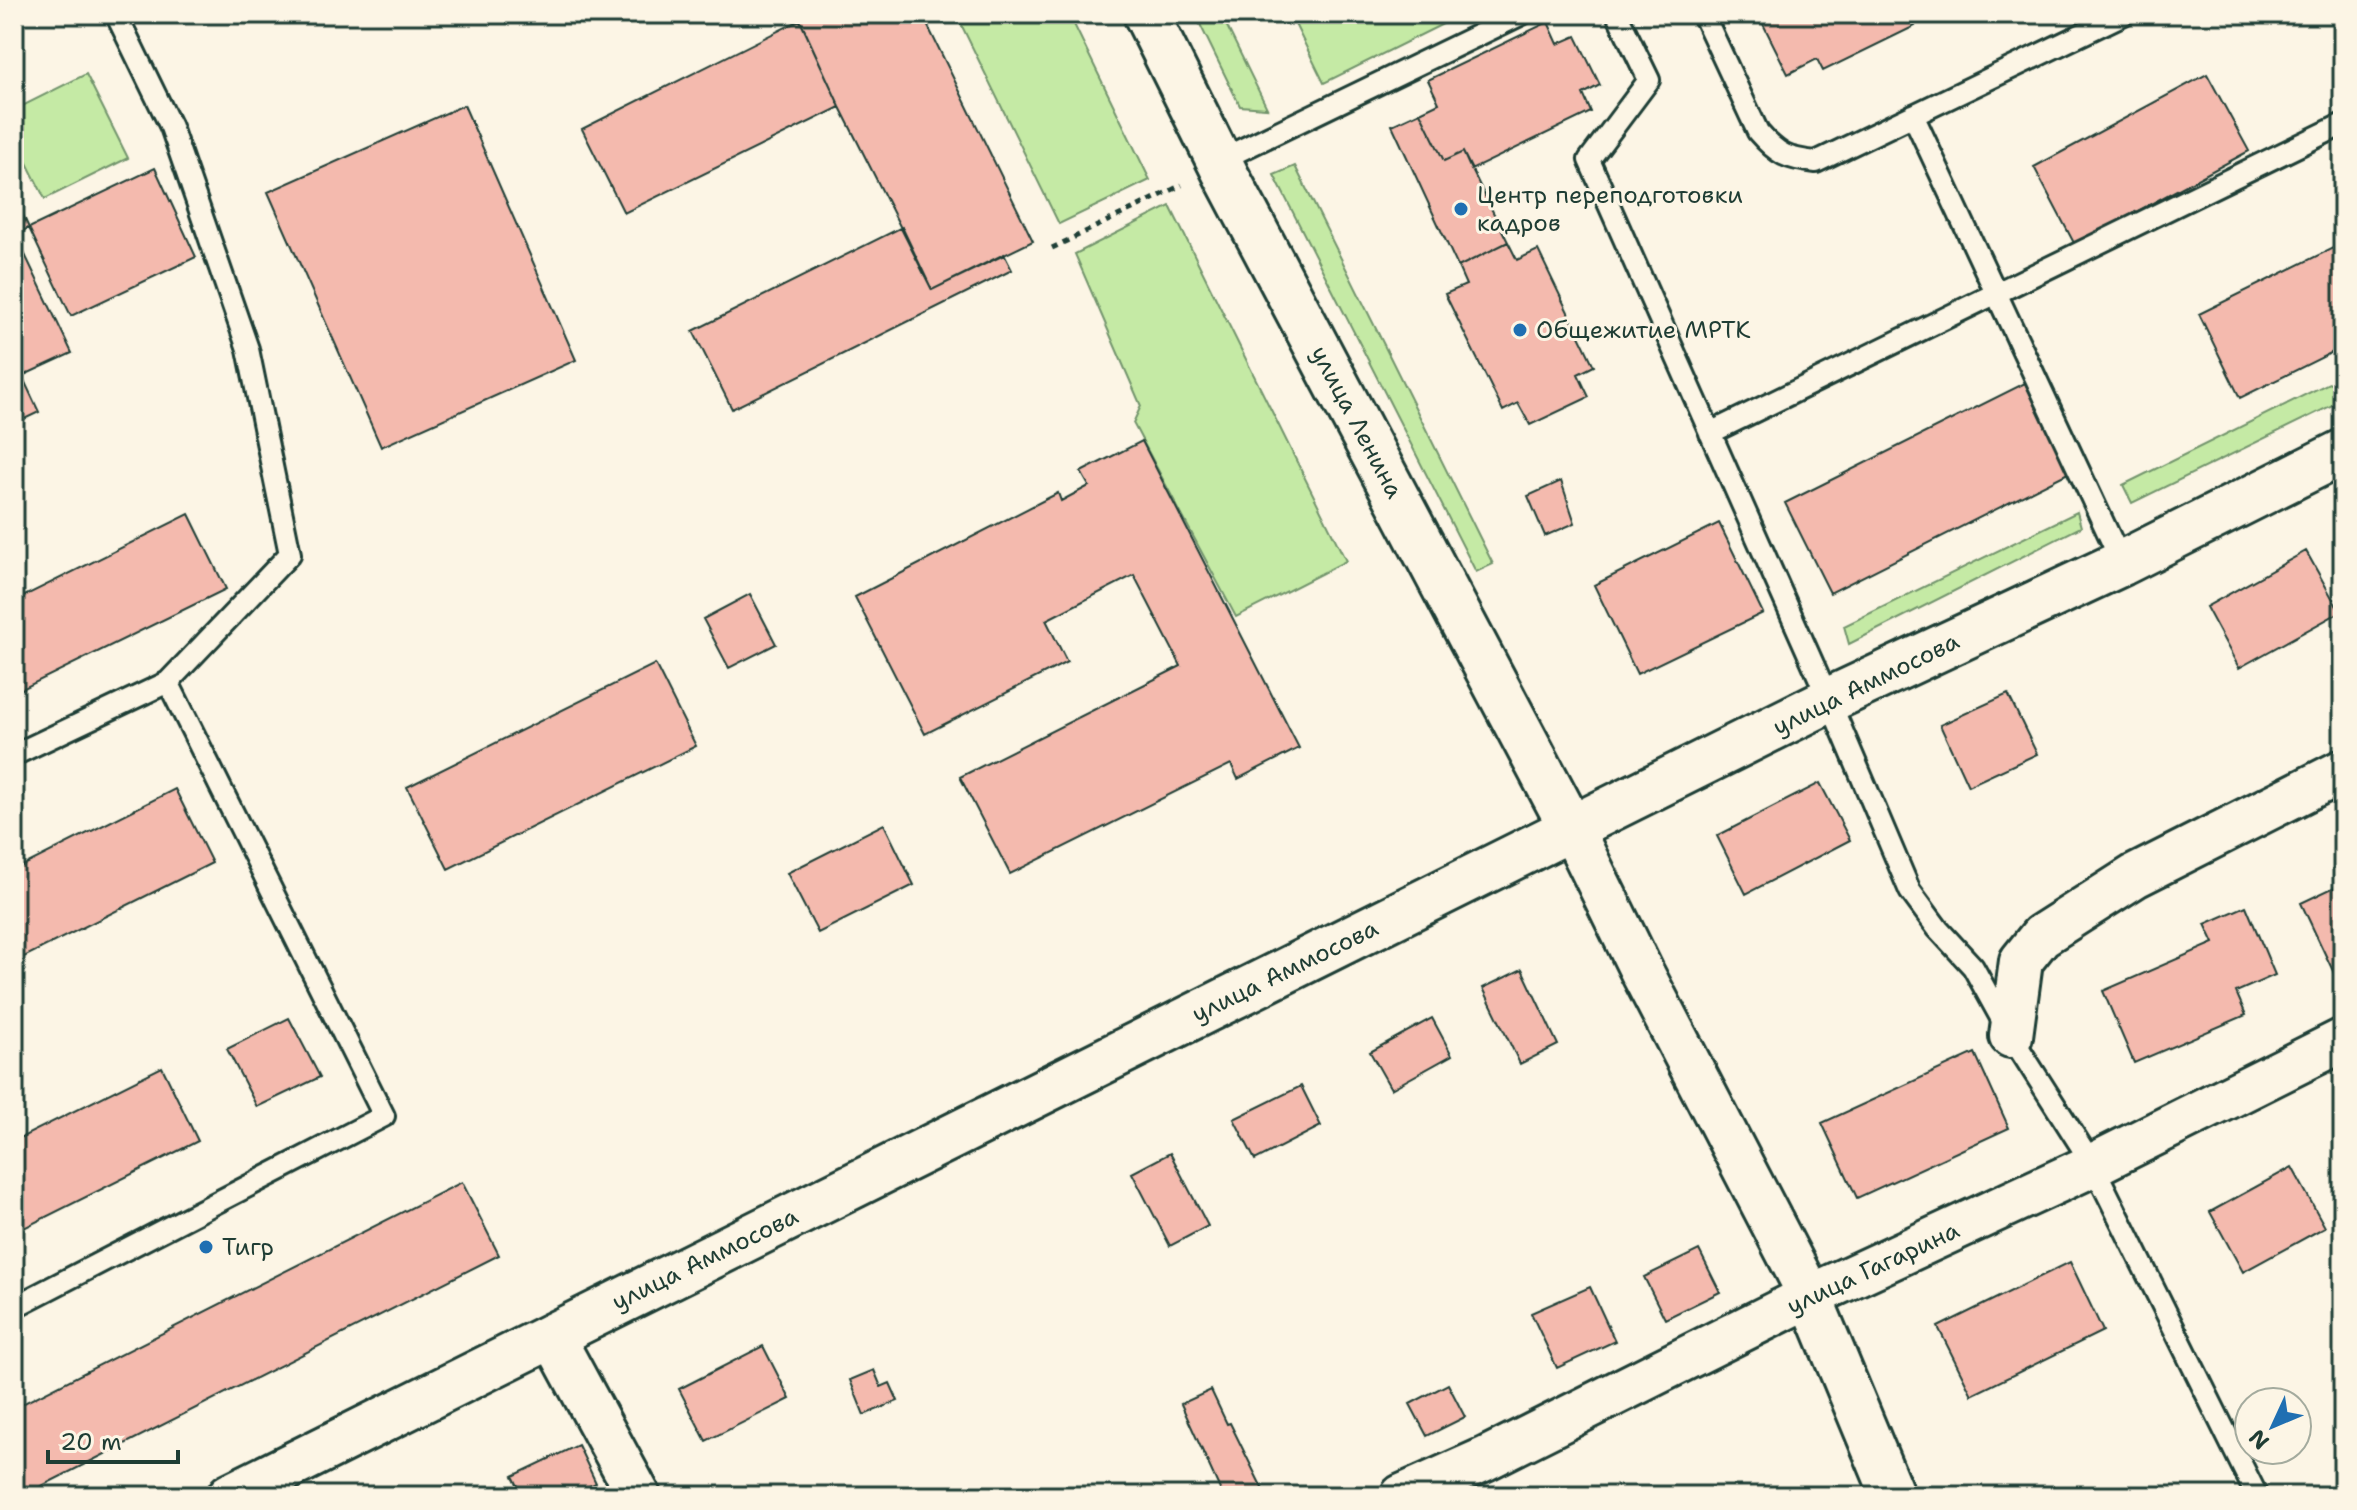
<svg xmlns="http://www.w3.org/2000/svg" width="2357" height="1510" viewBox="0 0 2357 1510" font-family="'Shantell Sans',sans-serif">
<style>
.green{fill:#c5eaa5;stroke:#72946c;stroke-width:2}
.building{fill:#f4baae;stroke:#1f3d34;stroke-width:2}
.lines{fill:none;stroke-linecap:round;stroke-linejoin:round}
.service-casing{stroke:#1f3d34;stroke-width:26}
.minor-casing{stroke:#1f3d34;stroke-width:48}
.secondary-casing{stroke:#1f3d34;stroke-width:50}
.path{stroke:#1f3d34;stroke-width:5;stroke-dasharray:6 6;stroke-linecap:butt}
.service{stroke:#fcf5e5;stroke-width:20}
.minor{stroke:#fcf5e5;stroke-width:42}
.secondary{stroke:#fcf5e5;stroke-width:44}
.poi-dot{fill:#1f6fb2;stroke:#fcf5e5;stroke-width:3}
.labels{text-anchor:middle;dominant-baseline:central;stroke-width:6;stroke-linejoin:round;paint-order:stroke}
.poi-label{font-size:24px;fill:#1f3d34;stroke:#fcf5e5;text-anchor:start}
.street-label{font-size:24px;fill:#1f3d34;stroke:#fcf5e5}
</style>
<rect width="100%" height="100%" fill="#fcf5e5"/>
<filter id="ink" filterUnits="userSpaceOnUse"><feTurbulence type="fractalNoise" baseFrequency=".0125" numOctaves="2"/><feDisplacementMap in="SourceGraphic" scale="16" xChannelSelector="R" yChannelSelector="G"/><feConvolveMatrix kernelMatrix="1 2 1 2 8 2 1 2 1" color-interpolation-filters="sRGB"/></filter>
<g filter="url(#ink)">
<path class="green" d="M956,14H1069L1150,180L1059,224Z
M1195,14H1221L1267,108L1240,106Z
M1290,14H1463L1324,83Z
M86,74L128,158L45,199L14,137V110Z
M1295,166L1493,564L1476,572L1274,175Z
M1170,206L1346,561L1236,617L1133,423L1141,406L1075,254Z
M2343,376V400L2132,503L2123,485Z
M2077,512L2081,527L1849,644L1844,626Z"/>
<path class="building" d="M797,14H922L1033,241L932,290L840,107Z
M1758,14H1910L1915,26L1823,71L1817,59L1788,74Z
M800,20L840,107L624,213L582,129Z
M1548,22L1558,44L1576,36L1600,85L1583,94L1591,112L1471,170L1463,152L1444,161L1420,112L1439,103L1428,80Z
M2207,74L2249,151L2075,245L2034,167Z
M464,105L576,360L381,447L268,192Z
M1420,112L1444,161L1463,152L1508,242L1458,267L1392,125Z
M155,168L196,257L71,316L29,228Z
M14,196L29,228L14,235Z
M902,227L932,290L1004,254L1012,270L732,409L693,331Z
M18,240L72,353L22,376L39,412L14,424V242Z
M1508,242L1517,260L1538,250L1594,366L1578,374L1589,397L1530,425L1518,403L1503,411L1445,294L1466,285L1458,267Z
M2343,243V347L2240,398L2199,314Z
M2025,383L2070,472L1830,593L1785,503Z
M1142,441L1299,748L1238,779L1231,764L1010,874L960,777L1181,666L1134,575L1046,620L1067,662L925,734L855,597L1058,493L1061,501L1089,486L1081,472Z
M1561,481L1575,523L1545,536L1528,496Z
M189,514L226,589L14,693V601Z
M1719,523L1763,613L1637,674L1594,585Z
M2306,551L2340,612L2239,668L2206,607Z
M750,594L776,644L729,668L703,619Z
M655,664L696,746L448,869L407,787Z
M2008,694L2037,754L1968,786L1940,725Z
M1820,783L1850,840L1746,894L1717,836Z
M175,789L212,863L14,962V870Z
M884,824L914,885L818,933L787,873Z
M2343,883V968L2334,973L2301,903Z
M2246,906L2275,975L2236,992L2246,1015L2134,1063L2103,991L2214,943L2205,924Z
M1522,969L1558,1045L1520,1064L1483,988Z
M289,1018L320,1077L257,1107L227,1049Z
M1432,1018L1452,1055L1391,1089L1370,1052Z
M1975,1053L2009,1128L1857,1198L1822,1123Z
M162,1067L198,1141L14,1233V1141Z
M1301,1086L1321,1126L1255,1160L1234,1119Z
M1170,1153L1208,1226L1170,1246L1132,1173Z
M2292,1167L2325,1227L2243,1272L2210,1212Z
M462,1182L499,1255L22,1496H14V1408Z
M1699,1250L1720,1292L1665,1319L1644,1277Z
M2070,1262L2103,1331L1972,1395L1938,1327Z
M1590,1287L1615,1341L1557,1368L1531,1313Z
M763,1346L790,1399L706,1441L679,1389Z
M874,1370L881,1387L890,1383L898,1401L864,1415L850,1380Z
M1448,1384L1465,1417L1427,1436L1410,1404Z
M1211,1390L1227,1424L1230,1423L1266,1496H1223L1181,1404Z
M578,1445L596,1483L569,1496H523L513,1476Z"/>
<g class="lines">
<defs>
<path id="service" d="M116,14L171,127L248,349L290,554L168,682
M1617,14L1649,80L1589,160L1829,700L1910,891L1938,929L1973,967L2011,1036L2093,1165L2257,1496
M1703,14L1758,132C1778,155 1787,159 1816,162L2124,14
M1913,115L2122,563
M1218,161L1522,14
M1710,433L2343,124
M14,755L168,682L384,1116L14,1307"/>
<path id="minor" d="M1572,829L1643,974L1810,1296L1893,1496
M2011,1036L2021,961L2041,936L2135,876L2343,771
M552,1335L639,1496
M1402,1496L1485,1459L1810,1296L2093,1165L2343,1040"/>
<path id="secondary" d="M1146,14L1227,177L1572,829
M230,1496L1829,700L2122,563L2343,452"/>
</defs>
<use href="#service" class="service-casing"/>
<use href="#minor" class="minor-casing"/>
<use href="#secondary" class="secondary-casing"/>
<path class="path" d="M1052,248L1182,185"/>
<use href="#service" class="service"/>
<use href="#minor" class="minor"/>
<use href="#secondary" class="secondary"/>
</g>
</g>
<g class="poi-dot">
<circle cx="1461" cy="209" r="8"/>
<circle cx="1520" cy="330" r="8"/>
<circle cx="206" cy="1247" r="8"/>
</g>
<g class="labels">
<g class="poi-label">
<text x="1477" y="195">Центр переподготовки<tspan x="1477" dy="28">кадров</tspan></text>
<text x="1536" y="330">Общежитие МРТК</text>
<text x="222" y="1247">Тигр</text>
</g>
<g class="street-label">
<text transform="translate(1357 422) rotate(62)">улица Ленина</text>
<text transform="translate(1866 684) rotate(-26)">улица Аммосова</text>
<text transform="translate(1285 971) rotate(-26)">улица Аммосова</text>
<text transform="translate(705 1259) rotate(-26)">улица Аммосова</text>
<text transform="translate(1873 1268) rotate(-25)">улица Гагарина</text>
</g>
</g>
<rect width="2357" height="1510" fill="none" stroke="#fcf5e5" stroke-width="48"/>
<rect x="24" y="24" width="2309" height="1462" fill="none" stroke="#1f3d34" stroke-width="3" filter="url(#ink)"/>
<g transform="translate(2273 1426) rotate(226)"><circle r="38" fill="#fcf5e5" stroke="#a4ab9e" stroke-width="2"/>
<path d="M0-6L14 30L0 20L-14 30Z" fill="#1f6fb2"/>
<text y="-12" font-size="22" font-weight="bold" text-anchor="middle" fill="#1f3d34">N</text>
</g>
<path d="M48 1450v12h130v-12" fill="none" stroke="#1f3d34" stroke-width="4"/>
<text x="60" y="1450" font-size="24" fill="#1f3d34" stroke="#fcf5e5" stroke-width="6" paint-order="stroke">20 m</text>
</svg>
